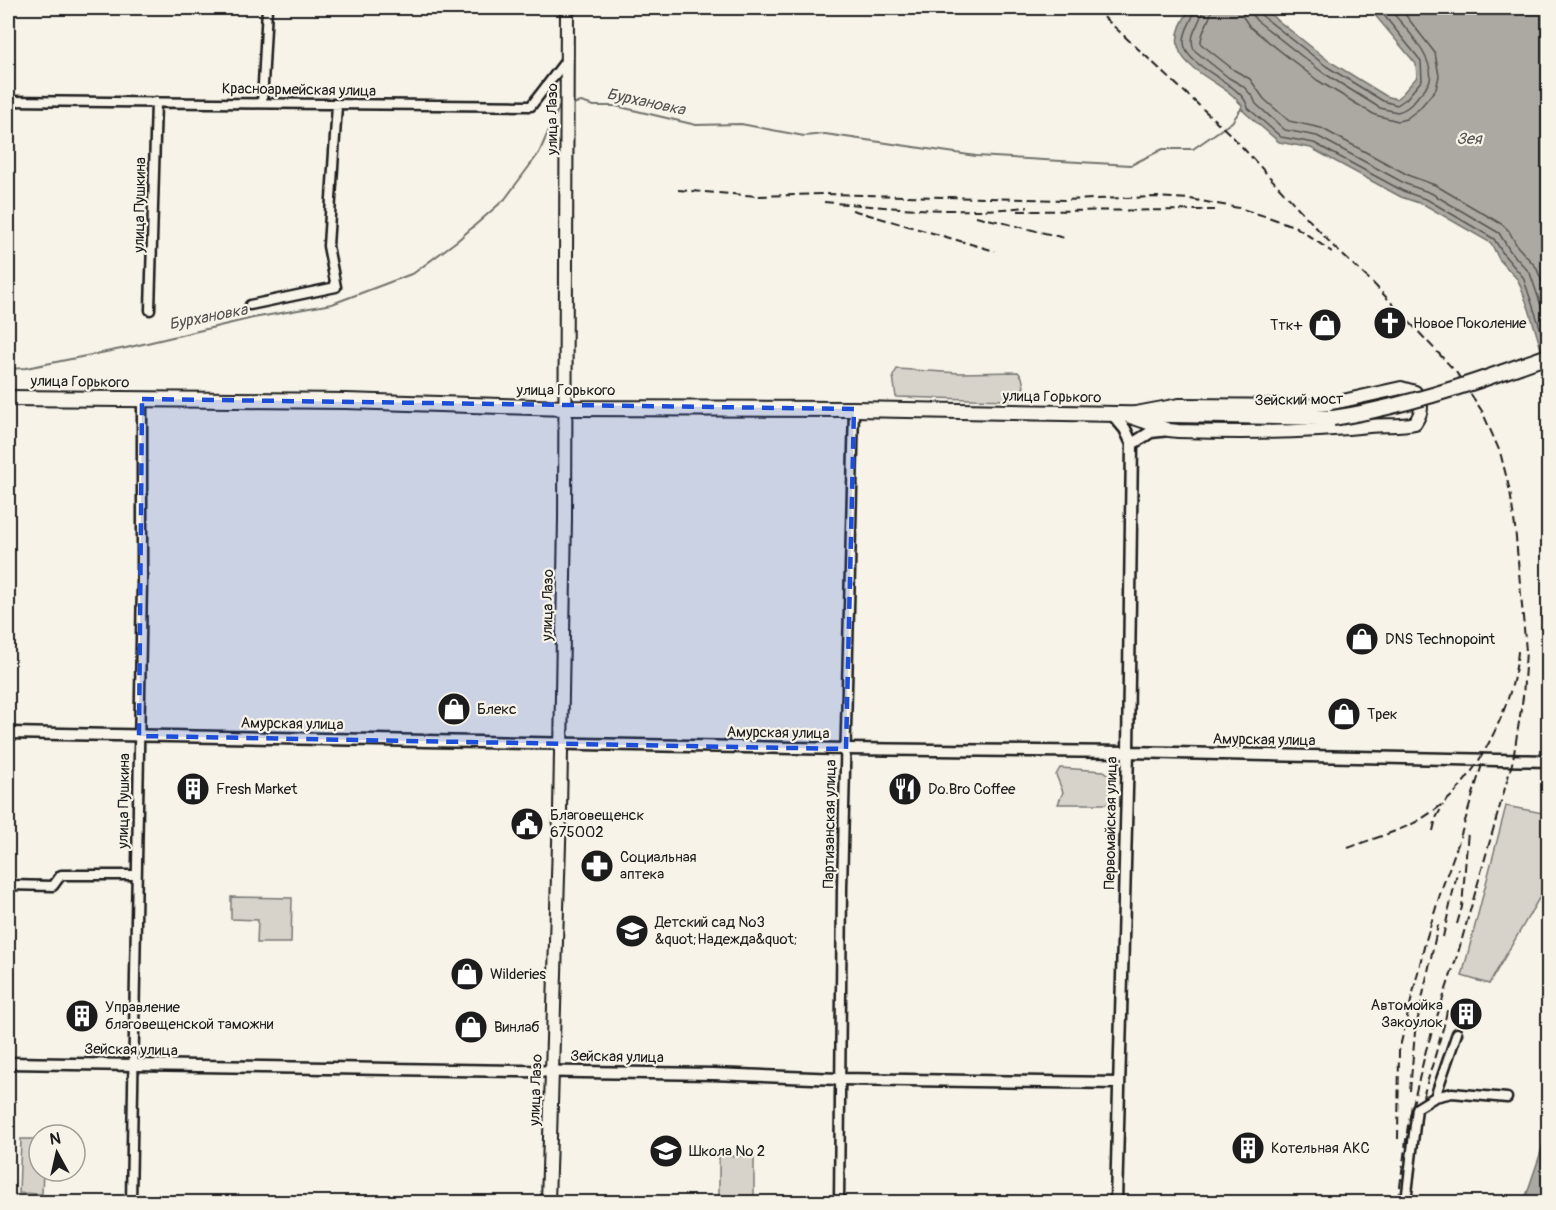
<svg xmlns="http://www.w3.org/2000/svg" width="1556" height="1210" viewBox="0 0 1556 1210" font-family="Pangolin,sans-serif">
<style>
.green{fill:#d7d3cb;stroke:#7a7874;stroke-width:1.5}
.water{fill:#aca9a2;stroke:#72716c;stroke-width:1.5}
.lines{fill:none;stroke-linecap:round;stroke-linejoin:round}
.shore{stroke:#565452;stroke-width:1.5}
.stream{stroke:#72716c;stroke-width:2}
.minor-casing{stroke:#1c1c1c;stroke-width:13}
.tertiary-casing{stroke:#1c1c1c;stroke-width:15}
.secondary-casing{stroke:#1c1c1c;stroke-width:16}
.primary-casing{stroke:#1c1c1c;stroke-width:18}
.minor{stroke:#f7f3e8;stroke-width:8}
.tertiary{stroke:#f7f3e8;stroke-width:10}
.secondary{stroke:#f7f3e8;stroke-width:12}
.primary{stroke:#f7f3e8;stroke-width:14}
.rail{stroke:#1c1c1c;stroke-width:2;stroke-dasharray:9 4.5;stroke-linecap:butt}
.primary-bridge-casing{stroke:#1c1c1c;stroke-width:18;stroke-linecap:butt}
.primary-bridge{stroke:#f7f3e8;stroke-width:14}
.marked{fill:#1d4ed8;fill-opacity:0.2;stroke:#1d4ed8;stroke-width:4.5;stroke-dasharray:12 8;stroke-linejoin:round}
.labels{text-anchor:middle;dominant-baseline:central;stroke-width:4.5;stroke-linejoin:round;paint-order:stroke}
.street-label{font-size:15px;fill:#1c1c1c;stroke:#f7f3e8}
.poi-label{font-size:15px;fill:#1c1c1c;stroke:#f7f3e8;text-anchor:start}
.water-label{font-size:16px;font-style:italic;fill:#565452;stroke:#f7f3e8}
</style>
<rect width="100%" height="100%" fill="#f7f3e8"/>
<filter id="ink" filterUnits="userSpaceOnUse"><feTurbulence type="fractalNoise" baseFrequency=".0167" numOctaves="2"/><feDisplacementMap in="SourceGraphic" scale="12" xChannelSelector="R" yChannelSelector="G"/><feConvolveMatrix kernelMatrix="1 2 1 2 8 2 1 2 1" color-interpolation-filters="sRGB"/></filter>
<g filter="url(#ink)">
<path class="green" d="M897,369L960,373L1018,372L1022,377L1024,387L1010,400L896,397L893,376Z
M1060,768L1104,771L1108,774L1110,778L1109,804H1058L1063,792L1056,775Z
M1506,806L1548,814V883L1489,984L1462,976Z
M231,897L292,898L291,943H257L258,920L231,919Z
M21,1139H39V1171H43L42,1194L19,1193Z
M719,1156H754V1202H719Z"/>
<path class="water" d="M1191,8H1262L1329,61L1386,96L1396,99L1402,94L1417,77L1416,64L1369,8H1548V372L1529,309L1518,280L1499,259L1491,243L1425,205L1401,197L1311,148L1279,142L1241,109L1242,105C1238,102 1236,98 1232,95C1200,70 1154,57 1191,8Z
M1548,1131V1202H1524Z"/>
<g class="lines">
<path class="shore" d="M1195,8C1194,20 1183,29 1184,43C1186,69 1243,82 1248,108L1281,137L1314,143L1403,191L1428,200L1494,239L1504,255L1523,277L1547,348
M1203,8C1202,23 1187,33 1194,50L1229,78L1243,86L1253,97L1256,104L1285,130L1317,136L1406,184L1431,193L1499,233L1510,251L1530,273L1548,326
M1212,8C1211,21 1200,31 1201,44L1234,70L1250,79L1264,99L1289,121L1321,128L1410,176L1435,185L1503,225L1509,231L1517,246L1536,267L1548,296
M1242,8L1243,17L1250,27L1317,80L1375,115L1398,121L1406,119L1419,109L1436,89L1439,76L1435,53L1400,8
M1251,8L1252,14L1256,20L1322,72L1380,108L1397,112C1407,110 1413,103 1419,95C1423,91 1428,86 1430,80C1435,58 1402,23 1388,8
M1259,8L1261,15L1326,66L1383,101L1397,105L1406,99L1422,80L1421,61L1378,8"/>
<path class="stream" d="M572,104L581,102L594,106H616L696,125L741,124L804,136L825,134L976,156L1131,165L1163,149H1193L1232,122L1241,109L1243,110
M8,369L26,368L126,348L253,318L332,304L414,273L458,240L505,199L539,153L559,107L564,106"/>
<defs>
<path id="minor" d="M8,101L531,106L567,59
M262,103L267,8
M250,305L336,287L328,246L337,105
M150,310L156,102
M8,885L53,886L61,875H136
M1435,1097L1457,1033
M131,1202L142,582V399
M839,1202L842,888L854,409
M1406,1202L1417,1108L1435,1097L1452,1093L1507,1098"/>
<path id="tertiary" d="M1113,415L1125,429L1132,444L1128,752L1116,1202
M1132,444L1151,432L1169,430
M8,733L846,749L1128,752L1548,761
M8,1063L713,1074L839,1079L1118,1083"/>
<path id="secondary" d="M1401,388L1415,392C1423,404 1423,411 1415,423C1399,427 1385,424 1369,426C1305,433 1241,433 1178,431L1169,430L1125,415L1179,405L1304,406L1329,404Z
M548,1202L560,811L565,518L567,8"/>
<path id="primary" d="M1503,372L1548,356
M8,398L346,401L566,408L854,409L1333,418"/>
</defs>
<use href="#minor" class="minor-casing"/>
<use href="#tertiary" class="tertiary-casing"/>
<use href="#secondary" class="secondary-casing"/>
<use href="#primary" class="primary-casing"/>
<use href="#minor" class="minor"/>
<use href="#tertiary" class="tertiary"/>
<use href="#secondary" class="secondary"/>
<use href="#primary" class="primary"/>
<path class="rail" d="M1094,8L1232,136L1335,248L1372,282L1456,372L1482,411L1500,452L1510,491L1515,527L1526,651L1523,697L1513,760L1458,953L1426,1050L1408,1125L1398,1202
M678,190L757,196L825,194L1064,200L1156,197L1190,199L1239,208L1271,218L1296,227L1332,252
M824,202C892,208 960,214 1028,207
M852,210L995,251
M1018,211L1215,210
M976,216L1065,238
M1433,831L1436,818L1443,805
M1348,848C1368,840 1404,830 1421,819C1436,810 1453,797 1463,783C1490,749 1515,695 1518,651
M1457,924L1462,907L1468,831
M1443,937L1458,869
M1410,1091L1415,1032L1438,925
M1423,1097L1444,1025L1448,1006
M1398,1139L1399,1051L1425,943L1442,888L1459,841L1483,761"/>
<defs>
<path id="primary-bridge" d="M1333,418C1392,409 1447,392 1503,372"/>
</defs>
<use href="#primary-bridge" class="primary-bridge-casing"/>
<use href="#primary-bridge" class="primary-bridge"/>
</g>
</g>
<path class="marked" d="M142,399L854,409L846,749L139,736Z"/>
<defs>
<symbol id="church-disc" viewBox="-11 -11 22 22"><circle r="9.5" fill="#1c1c1c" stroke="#f7f3e8"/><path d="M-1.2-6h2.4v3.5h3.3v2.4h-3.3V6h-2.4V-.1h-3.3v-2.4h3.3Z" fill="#fff"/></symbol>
<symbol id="shop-disc" viewBox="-11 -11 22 22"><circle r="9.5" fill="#1c1c1c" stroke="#f7f3e8"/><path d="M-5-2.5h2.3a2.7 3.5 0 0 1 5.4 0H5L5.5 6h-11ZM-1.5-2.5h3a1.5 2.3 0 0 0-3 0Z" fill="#fff"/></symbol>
<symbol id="building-disc" viewBox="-11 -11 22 22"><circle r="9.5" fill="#1c1c1c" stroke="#f7f3e8"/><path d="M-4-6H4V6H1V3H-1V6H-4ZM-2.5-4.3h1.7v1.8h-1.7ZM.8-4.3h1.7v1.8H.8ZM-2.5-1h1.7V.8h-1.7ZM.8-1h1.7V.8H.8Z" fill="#fff"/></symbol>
<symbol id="restaurant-disc" viewBox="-11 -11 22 22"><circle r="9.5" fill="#1c1c1c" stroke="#f7f3e8"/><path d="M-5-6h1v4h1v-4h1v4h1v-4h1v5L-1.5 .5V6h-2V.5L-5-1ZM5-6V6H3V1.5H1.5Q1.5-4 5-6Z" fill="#fff"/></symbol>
<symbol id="civic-disc" viewBox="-11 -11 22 22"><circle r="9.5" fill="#1c1c1c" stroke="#f7f3e8"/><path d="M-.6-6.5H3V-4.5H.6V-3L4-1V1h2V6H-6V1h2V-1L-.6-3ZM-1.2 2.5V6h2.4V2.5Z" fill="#fff"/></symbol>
<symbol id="pharmacy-disc" viewBox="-11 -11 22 22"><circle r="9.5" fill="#1c1c1c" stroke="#f7f3e8"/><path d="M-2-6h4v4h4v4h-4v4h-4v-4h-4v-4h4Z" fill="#fff"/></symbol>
<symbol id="school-disc" viewBox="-11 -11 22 22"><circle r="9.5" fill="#1c1c1c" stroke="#f7f3e8"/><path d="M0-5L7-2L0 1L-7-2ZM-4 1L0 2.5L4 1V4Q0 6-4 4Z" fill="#fff"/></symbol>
</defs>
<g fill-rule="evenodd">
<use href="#church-disc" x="1371" y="304" width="38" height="38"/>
<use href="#shop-disc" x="1306" y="306" width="38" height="38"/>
<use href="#shop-disc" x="1343" y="620" width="38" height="38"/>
<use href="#shop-disc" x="435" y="690" width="38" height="38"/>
<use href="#shop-disc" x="1325" y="695" width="38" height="38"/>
<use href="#building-disc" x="174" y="770" width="38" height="38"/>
<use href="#restaurant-disc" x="886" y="770" width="38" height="38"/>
<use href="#civic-disc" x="508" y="805" width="38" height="38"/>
<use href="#pharmacy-disc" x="578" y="847" width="38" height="38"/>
<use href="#school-disc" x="613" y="912" width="38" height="38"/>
<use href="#shop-disc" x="448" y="955" width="38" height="38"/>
<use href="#building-disc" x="1447" y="995" width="38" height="38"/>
<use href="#building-disc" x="63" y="997" width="38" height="38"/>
<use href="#shop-disc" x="452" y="1008" width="38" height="38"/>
<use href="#building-disc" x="1229" y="1129" width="38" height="38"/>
<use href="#school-disc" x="647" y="1132" width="38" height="38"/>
</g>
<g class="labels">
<g class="street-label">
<text transform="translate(299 90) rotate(1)">Красноармейская улица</text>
<text transform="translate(552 119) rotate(-90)">улица Лазо</text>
<text transform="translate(140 205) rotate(-89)">улица Пушкина</text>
<text transform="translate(80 382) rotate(1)">улица Горького</text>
<text x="566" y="390">улица Горького</text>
<text transform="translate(1052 397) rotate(1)">улица Горького</text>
<text transform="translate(1299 400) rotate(-1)">Зейский мост</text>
<text transform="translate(548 605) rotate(-89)">улица Лазо</text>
<text transform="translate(292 724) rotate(1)">Амурская улица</text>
<text transform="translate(778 733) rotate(1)">Амурская улица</text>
<text transform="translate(1264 740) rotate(1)">Амурская улица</text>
<text transform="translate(124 801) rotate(-89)">улица Пушкина</text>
<text transform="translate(1111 823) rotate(-89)">Первомайская улица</text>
<text transform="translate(830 824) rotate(-89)">Партизанская улица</text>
<text transform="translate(131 1050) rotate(1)">Зейская улица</text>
<text transform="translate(617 1057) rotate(1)">Зейская улица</text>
<text transform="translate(536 1090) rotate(-88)">улица Лазо</text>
</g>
<g class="poi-label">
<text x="1413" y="323">Новое Поколение</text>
<text x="1302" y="325" text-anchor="end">Ттк+</text>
<text x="1385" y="639">DNS Technopoint</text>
<text x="477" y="709">Блекс</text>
<text x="1367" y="714">Трек</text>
<text x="216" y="789">Fresh Market</text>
<text x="928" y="789">Do.Bro Coffee</text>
<text x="550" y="815">Благовещенск<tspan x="550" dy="17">675002</tspan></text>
<text x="620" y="857">Социальная<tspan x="620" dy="17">аптека</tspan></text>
<text x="655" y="922">Детский сад №3<tspan x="655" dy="17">&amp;quot;Надежда&amp;quot;</tspan></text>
<text x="490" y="974">Wilderies</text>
<text x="1443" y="1005" text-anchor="end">Автомойка<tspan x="1443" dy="17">Закоулок</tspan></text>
<text x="105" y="1007">Управление<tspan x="105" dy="17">благовещенской таможни</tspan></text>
<text x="494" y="1027">Винлаб</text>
<text x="1271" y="1148">Котельная АКС</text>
<text x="689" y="1151">Школа № 2</text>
</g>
<g class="water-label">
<text transform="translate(646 102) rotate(12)">Бурхановка</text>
<text x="1469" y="139">Зея</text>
<text transform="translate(208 317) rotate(-11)">Бурхановка</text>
</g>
</g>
<rect width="1556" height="1210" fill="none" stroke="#f7f3e8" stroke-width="30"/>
<rect x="15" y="15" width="1526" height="1180" fill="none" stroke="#1c1c1c" stroke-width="2" filter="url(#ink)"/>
<g transform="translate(57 1153) rotate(352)"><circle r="28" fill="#f7f3e8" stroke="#9f9d96" stroke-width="1.5"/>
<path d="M0-4.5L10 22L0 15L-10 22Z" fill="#1c1c1c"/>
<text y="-9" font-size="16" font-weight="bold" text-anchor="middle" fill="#1c1c1c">N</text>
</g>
</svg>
